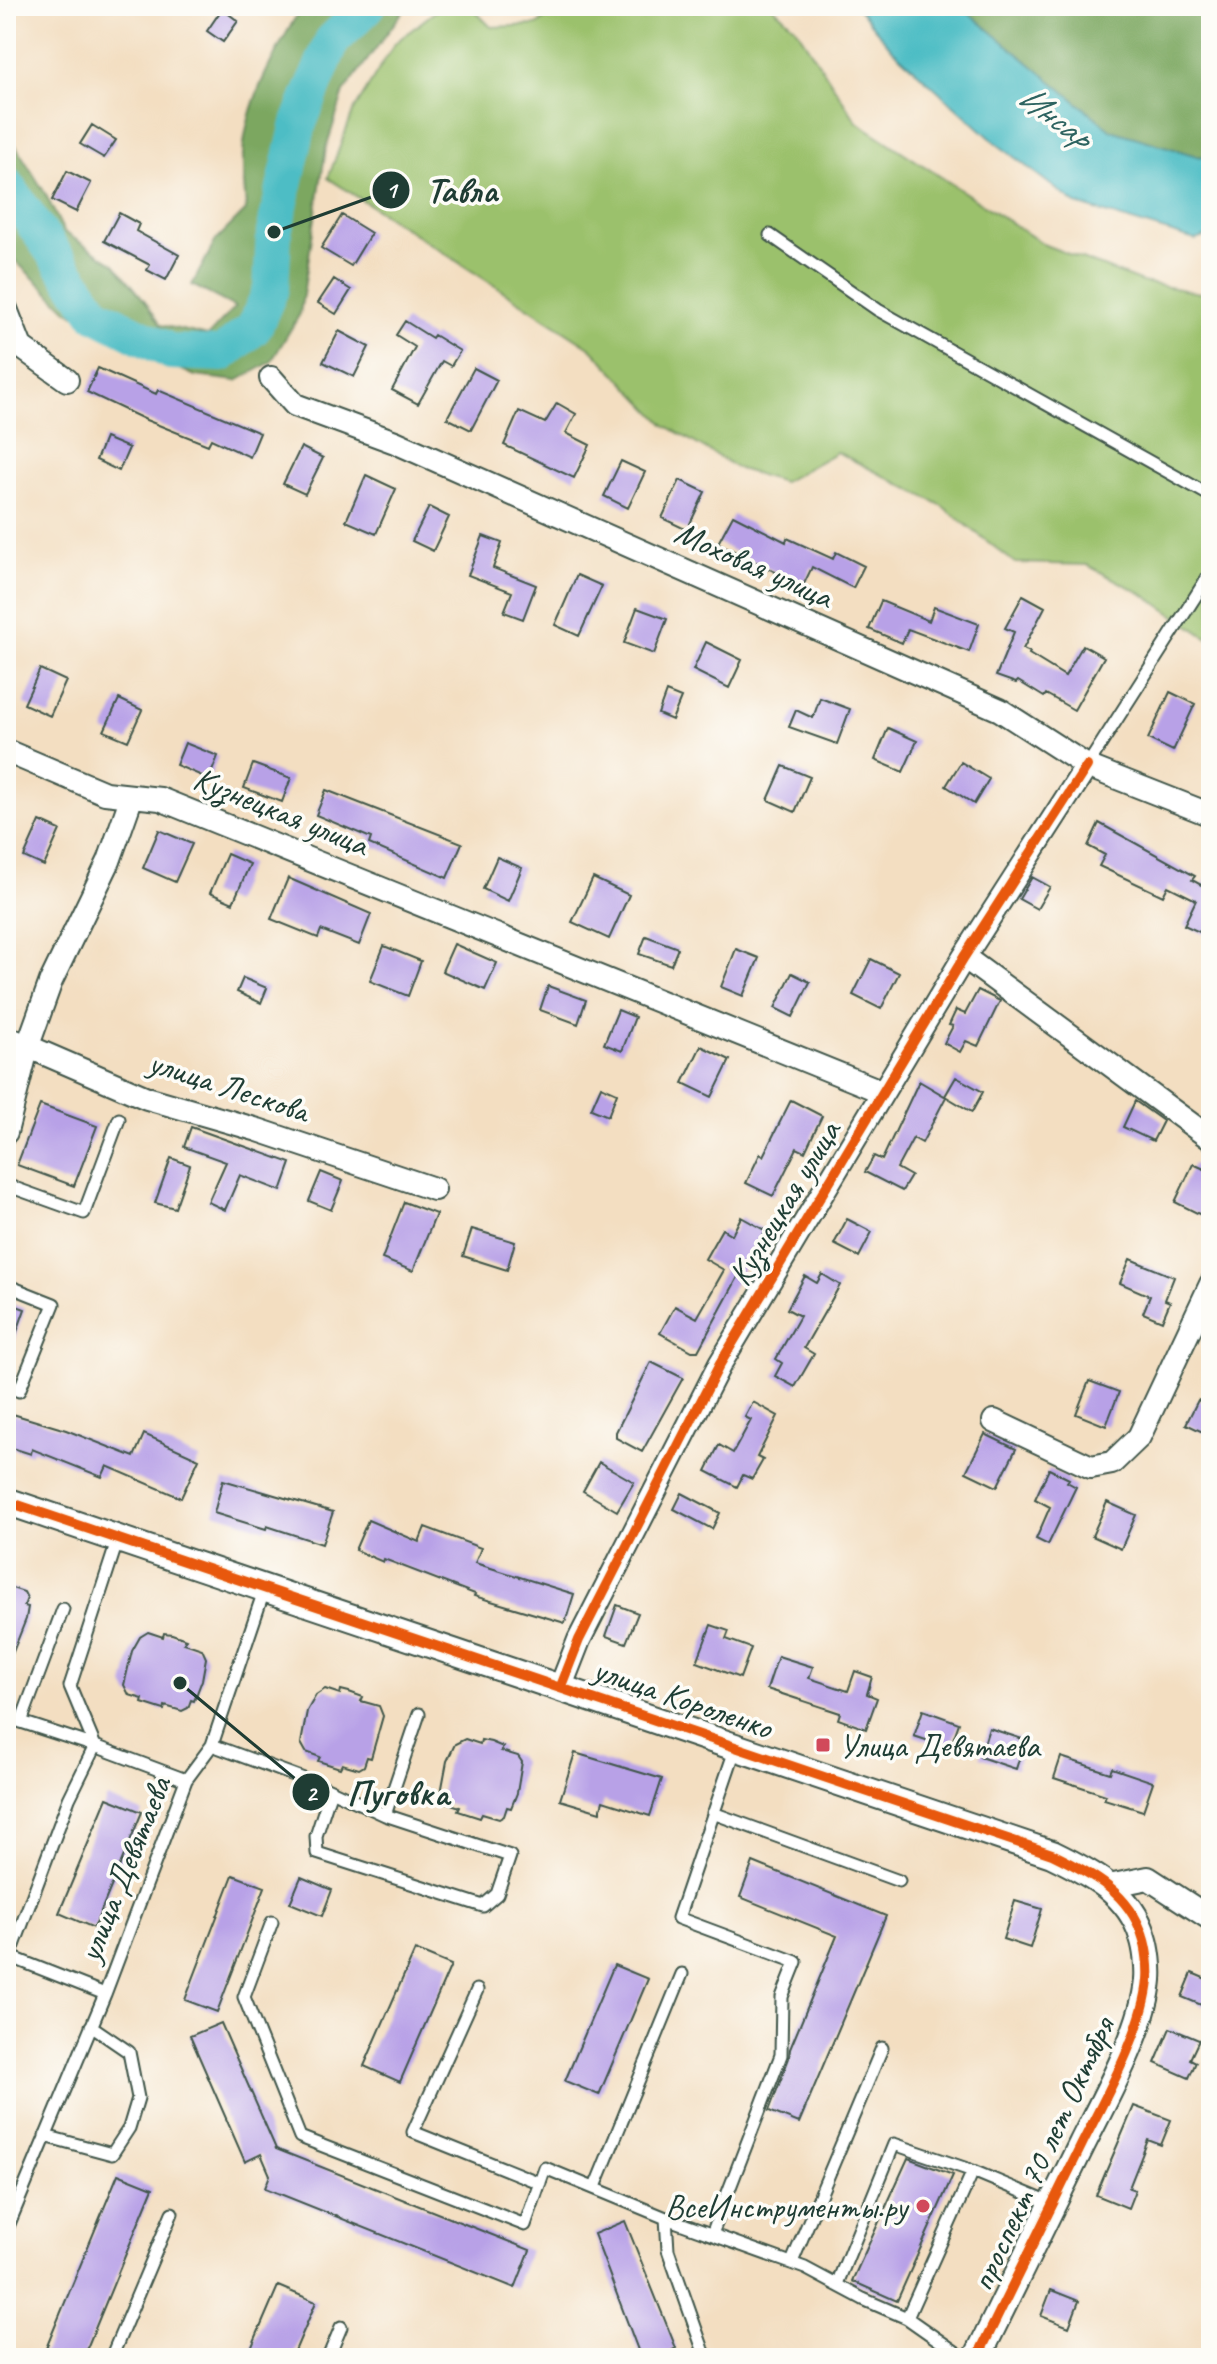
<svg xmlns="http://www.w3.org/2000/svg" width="1217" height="2364" viewBox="0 0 1217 2364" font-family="Caveat,sans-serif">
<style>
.green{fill:#9bc16c;stroke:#5d7f50;stroke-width:2}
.forest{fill:#7ca760;stroke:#4e724a;stroke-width:2}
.water{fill:#4ebdc5;stroke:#367d7c;stroke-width:2}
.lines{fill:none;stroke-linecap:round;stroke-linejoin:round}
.river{stroke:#4ebdc5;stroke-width:36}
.building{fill:#b8a1e7}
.service-casing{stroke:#3f5549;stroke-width:15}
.minor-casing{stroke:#3f5549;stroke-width:26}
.tertiary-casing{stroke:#3f5549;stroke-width:30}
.service{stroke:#fff;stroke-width:11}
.minor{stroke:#fff;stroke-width:22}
.tertiary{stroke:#fff;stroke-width:26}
.cycleway-casing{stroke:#fdfcf7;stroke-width:15}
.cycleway{stroke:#e8590c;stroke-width:10}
.poi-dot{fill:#d1495b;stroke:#fdfcf7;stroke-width:3}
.labels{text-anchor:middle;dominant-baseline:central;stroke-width:7;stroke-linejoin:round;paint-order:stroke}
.street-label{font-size:34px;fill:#1f3d34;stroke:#fdfcf7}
.poi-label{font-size:34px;fill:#1f3d34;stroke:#fdfcf7;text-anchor:start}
.water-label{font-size:36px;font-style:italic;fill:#2d6360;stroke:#fdfcf7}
.leader{fill:none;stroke:#1f3d34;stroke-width:3}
.callout-dot{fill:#1f3d34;stroke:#fdfcf7;stroke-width:3}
.mark-label{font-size:24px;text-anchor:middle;font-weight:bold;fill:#fff}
.callout-label{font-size:36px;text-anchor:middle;font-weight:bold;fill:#1f3d34;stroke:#fdfcf7;stroke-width:7;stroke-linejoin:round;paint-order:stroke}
</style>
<rect width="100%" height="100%" fill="#fdfcf7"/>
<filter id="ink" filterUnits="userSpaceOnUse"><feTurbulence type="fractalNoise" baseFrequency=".0125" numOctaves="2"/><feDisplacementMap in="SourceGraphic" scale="16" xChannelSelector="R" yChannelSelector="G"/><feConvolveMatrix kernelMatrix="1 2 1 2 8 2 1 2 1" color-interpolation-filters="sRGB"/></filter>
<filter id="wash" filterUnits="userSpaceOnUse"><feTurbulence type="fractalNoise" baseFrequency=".006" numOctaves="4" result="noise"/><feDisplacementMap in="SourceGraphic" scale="32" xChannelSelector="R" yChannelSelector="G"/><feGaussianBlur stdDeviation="1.8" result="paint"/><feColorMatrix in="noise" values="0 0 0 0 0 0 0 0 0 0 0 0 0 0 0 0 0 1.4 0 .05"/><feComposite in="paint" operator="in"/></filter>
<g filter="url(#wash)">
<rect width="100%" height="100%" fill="#f3dec1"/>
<path class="green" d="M442,6H470L491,27L537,25L559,6H772L796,28L857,122L1045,245L1142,282L1211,295V640L1143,594L1087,565L1015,563L941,505L837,452L783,482L739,469L665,425L591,348L328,178L353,112L395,43Z"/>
<path class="forest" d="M302,6H407L344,92L326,148L300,314L271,362L237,381L195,376L137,349L68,311L6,252V130L45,193L64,232L115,264L146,302L161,325L208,336L235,307L192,285L216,240L246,210C245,191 242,172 243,154C246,101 276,51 302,6Z
M960,6H1211V154L1200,157L1111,130Z"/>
<path class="water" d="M856,6H960L1111,130L1200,157L1211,154V235L1195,240L1076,204L997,144L893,50Z"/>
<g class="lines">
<path class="river" d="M6,184L95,313L171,352L222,354L254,328L271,289L274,232L299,123L332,41L368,6"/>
</g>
<g id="blocks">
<path class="building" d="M222,9L238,21L223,42L207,31Z
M92,125L116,140L104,158L80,144Z
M67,171L91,183L76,212L52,200Z
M119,213L139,224L136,231L179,255L166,280L147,270L150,265L104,241Z
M342,215L371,233L351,266L321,248Z
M334,279L351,290L336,314L318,303Z
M405,321L432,338L434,335L460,351L451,366L442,361L418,404L392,390L415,347L396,335Z
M339,331L369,347L354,377L323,362Z
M98,368L156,394L158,390L260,433L250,457L211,439L208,445L146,420L87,392Z
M474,368L497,380L471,430L447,418Z
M557,403L576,414L566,433L590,445L574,478L504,445L519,411L545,423Z
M105,438L129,448L119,471L96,460Z
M301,447L323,458L305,494L283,484Z
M621,461L645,472L628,508L604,496Z
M366,475L396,489L376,534L346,521Z
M680,480L705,492L687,530L662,518Z
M429,507L449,517L433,551L412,541Z
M733,515L786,542L787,538L833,559L836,552L864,566L853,588L812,567L803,586L718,543Z
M483,536L502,543L493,568L536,585L523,619L504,612L512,592L468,575Z
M577,575L602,586L579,636L555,625Z
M1023,595L1045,607L1023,649L1030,652L1029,654L1065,676L1083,645L1104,657L1074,710L1046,694L1044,697L1018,681L1016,683L996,676L1014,632L1005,628Z
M881,601L929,621L934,607L979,624L969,652L908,629L902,643L869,629Z
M637,608L667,619L654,654L624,643Z
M706,642L742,660L729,688L693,670Z
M40,669L66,681L50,716L24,704Z
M666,692L681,698L672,720L658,714Z
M1170,692L1195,704L1173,751L1148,739Z
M820,698L850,709L837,744L789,727L796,710L813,718Z
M119,699L142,710L128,741L104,731Z
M888,728L917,741L903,772L875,760Z
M185,743L218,756L209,779L176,765Z
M961,762L989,779L974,804L946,786Z
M253,764L291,778L282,802L244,788Z
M783,766L810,777L795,812L768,800Z
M326,790L462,843L447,878L369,844L371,838L316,815Z
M40,821L60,830L44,866L24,857Z
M1099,823L1195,876L1192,880L1203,886L1211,868V924L1206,935L1184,925L1196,900L1168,886L1163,896L1099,866L1105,855L1088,846Z
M159,830L192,844L175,882L143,868Z
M227,854L250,864L233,903L210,893Z
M497,857L522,868L508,901L483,889Z
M1032,877L1050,887L1037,909L1019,899Z
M288,878L371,914L359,945L321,930L318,938L271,919Z
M593,878L629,895L609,939L572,922Z
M646,936L678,948L671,965L639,954Z
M454,944L497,963L485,990L442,971Z
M384,946L421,961L408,996L370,981Z
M736,949L759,958L743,996L721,987Z
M871,959L899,973L881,1009L853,995Z
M792,973L810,982L793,1017L775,1008Z
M243,978L267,988L261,1003L237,992Z
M548,986L586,1000L578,1024L540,1010Z
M978,990L1000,1001L978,1046L966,1041L960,1052L944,1043L953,1026L949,1025L956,1010L965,1014Z
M618,1010L635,1017L622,1051L604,1044Z
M701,1046L730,1060L712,1097L683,1083Z
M956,1077L983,1092L972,1112L945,1096Z
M919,1081L946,1097L922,1143L913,1138L897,1168L911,1176L902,1191L865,1172L874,1156L882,1160Z
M601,1086L617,1093L608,1116L591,1109Z
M791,1100L822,1116L805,1152L797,1148L773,1196L746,1183L760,1154L763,1156Z
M1135,1101L1163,1121L1153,1141L1123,1127Z
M40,1105L97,1126L74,1186L17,1165Z
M191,1127L291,1163L281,1191L240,1175L225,1210L208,1202L226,1162L184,1147Z
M171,1158L190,1165L175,1208L155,1203Z
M1193,1164L1211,1172V1220L1175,1202Z
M321,1172L343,1181L331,1210L309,1201Z
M404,1202L436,1214L413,1271L382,1259Z
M741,1217L766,1231L759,1243L757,1242L698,1351H692L660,1333L675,1306L697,1318L724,1270L705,1259L722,1229L732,1235Z
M847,1219L872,1232L859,1257L834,1244Z
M472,1229L515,1242L507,1270L463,1256Z
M1130,1259L1174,1277L1165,1300L1170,1302L1162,1321L1143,1313L1150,1296L1120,1283Z
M822,1274L840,1285L804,1348L814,1354L795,1387L775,1376L782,1363L776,1359L800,1316L787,1309L805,1276L817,1283Z
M6,1302L25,1309L8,1357H6Z
M651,1362L683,1378L642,1452L616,1438V1432Z
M1089,1381L1119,1392L1106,1426L1076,1414Z
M1198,1400L1211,1406V1436L1186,1424Z
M753,1402L778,1416L757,1457L763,1460L752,1479L743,1475L737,1487L706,1471L719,1445L733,1453L751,1420L745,1417Z
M6,1412L66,1430L134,1457L144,1434L199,1459L181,1498L107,1466L102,1477L32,1449L31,1454L6,1446Z
M985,1434L1016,1449L997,1487L966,1472Z
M599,1462L634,1482L617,1511L583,1491Z
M1049,1469L1069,1479L1067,1482L1076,1487L1048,1545L1036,1539L1050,1507L1035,1499Z
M223,1480L333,1512L322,1544L267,1526L266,1529L214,1513Z
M682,1493L720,1513L712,1529L674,1509Z
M1107,1502L1136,1515L1121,1549L1092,1536Z
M368,1520L419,1542L425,1527L481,1548L475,1563L574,1594L565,1623L474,1596L475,1594L384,1559L383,1562L355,1550Z
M6,1586L24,1592L27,1598L24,1606L28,1607L26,1619L7,1667Z
M617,1605L638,1613L626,1643L606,1636Z
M711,1625L729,1631L726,1639L751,1648L740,1678L697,1662Z
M148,1632L163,1637L164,1633L172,1634L186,1639L184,1643L202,1649L206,1658L202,1680L194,1701L191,1700L188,1708L182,1711L165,1706L164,1710L142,1703L143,1699L129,1695L124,1685L132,1651L140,1637Z
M778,1656L813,1667L809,1678L848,1691L855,1671L872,1677L867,1694L877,1698L866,1729L838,1719L840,1713L767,1689Z
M325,1689L340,1694L341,1690L349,1692L363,1697L361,1701L379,1706L383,1716L371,1758L367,1757L364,1766L359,1769L342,1764L340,1768L318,1761L320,1757L306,1752L301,1743L307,1711L316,1695Z
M923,1710L959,1723L950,1748L914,1736Z
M989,1728L1025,1740L1016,1769L980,1757Z
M465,1739L480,1744L481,1740L491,1742L503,1747L501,1751L518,1756L522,1762L517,1793L511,1808L507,1807L504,1816L499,1819L482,1814L480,1818L458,1811L460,1807L445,1802L441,1793L447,1761L455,1744Z
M575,1753L662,1779L650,1816L603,1801L600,1812L560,1800Z
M1061,1757L1110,1773L1112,1768L1153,1782L1143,1811L1104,1799L1106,1795L1054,1778Z
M107,1798L142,1812L94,1928L59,1913Z
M753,1862L886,1916L799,2123L769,2111L789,2058L790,2049L837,1936L740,1897Z
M233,1875L265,1887L217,2012L185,2000Z
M301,1877L332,1890L322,1916L290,1903Z
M1015,1901L1042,1909L1030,1948L1003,1939Z
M415,1950L451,1965L400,2082L364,2066Z
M614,1965L648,1979L599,2095L565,2081Z
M1192,1973L1211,1981V2009L1182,1997Z
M221,2023L276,2149L530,2250L515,2288L265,2188L270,2175L261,2154L245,2162L190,2036Z
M1170,2028L1199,2040L1190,2059L1196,2062L1189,2078L1155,2063Z
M1134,2106L1171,2120L1161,2145L1148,2140L1129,2188L1135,2190L1128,2208L1096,2195Z
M908,2158L953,2175L897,2301L852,2281Z
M118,2174L153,2188L83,2358H42Z
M625,2221L676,2348L658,2358H641L594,2234Z
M278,2286L316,2302L292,2358H247Z
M1051,2290L1079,2301L1069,2327L1041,2316Z"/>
</g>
</g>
<g filter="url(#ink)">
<use href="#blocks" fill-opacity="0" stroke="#3f5549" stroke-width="2"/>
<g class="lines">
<defs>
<path id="service" d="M770,235L878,310L1211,496
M1087,766L1211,572
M6,1185L84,1213L119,1119
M6,1285L54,1304L19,1391L6,1385
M6,1717L95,1746L70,1686L118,1539
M21,1722L63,1609
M212,1745L320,1785L385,1815L510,1856L497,1894L483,1906L317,1853L316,1836L331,1790
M713,1813L899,1881
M385,1815L419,1714
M272,1922L244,1997L300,2137L525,2225L545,2168L666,2218L805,2268L863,2299L907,2318L964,2358
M6,1955L105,1994
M10,1956L69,1799L95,1746L186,1780
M477,1990L413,2132L540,2183
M45,2136L112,2154L129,2128L138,2098L129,2052L91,2026
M595,2187L682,1974
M666,2218L668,2250L706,2358
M6,2231L105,1994L186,1780L212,1745L265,1588
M712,2234L781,2055L782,1997L796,1962L678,1918L736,1747
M792,2262L882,2048
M837,2284L894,2144L973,2171L1052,2204
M907,2318L973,2171
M111,2358L172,2213
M328,2358L341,2327"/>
<path id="minor" d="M6,309L21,347L67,380
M271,378L295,405L395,442L1000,710L1087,766L1211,815
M6,751L105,793L160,799L883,1092
M964,957L1211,1139
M6,1037L147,1098L258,1130L434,1189
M6,1132L28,1045L51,981L109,861L132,796
M994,1421L1091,1467L1112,1463L1139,1437L1211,1284
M561,1686L579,1640L720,1364L964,957L1087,766
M1109,1886L1148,1878L1211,1919"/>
<path id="tertiary" d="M6,1501L1052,1854C1091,1873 1130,1893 1143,1937C1147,1949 1149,1968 1148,1980C1144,2029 1104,2100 1082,2144C1047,2215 1012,2287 977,2358"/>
</defs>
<use href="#service" class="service-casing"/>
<use href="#minor" class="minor-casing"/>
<use href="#tertiary" class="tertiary-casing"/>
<use href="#service" class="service"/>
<use href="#minor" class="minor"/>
<use href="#tertiary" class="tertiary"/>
<defs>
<path id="cycleway" d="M6,1501L1052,1854C1091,1873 1130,1893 1143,1937C1147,1949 1149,1968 1148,1980C1144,2029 1104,2100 1082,2144C1047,2215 1012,2287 977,2358
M561,1686L579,1640L720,1364L964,957L1087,766"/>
</defs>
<use href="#cycleway" class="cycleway-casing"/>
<use href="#cycleway" class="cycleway"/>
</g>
</g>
<g class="poi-dot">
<rect x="815" y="1737" width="16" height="16" rx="4"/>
<circle cx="923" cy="2206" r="8"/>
</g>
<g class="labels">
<g class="street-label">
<text transform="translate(754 564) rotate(24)">Моховая улица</text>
<text transform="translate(281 811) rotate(22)">Кузнецкая улица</text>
<text transform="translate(229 1086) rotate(18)">улица Лескова</text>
<text transform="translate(784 1203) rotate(-59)">Кузнецкая улица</text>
<text transform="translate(683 1698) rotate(19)">улица Короленко</text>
<text transform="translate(124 1869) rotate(-68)">улица Девятаева</text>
<text transform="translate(1042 2154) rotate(-65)">проспект 70 лет Октября</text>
</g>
<g class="poi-label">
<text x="839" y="1745">Улица Девятаева</text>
<text x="907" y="2206" text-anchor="end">ВсеИнструменты.ру</text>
</g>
<g class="water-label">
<text transform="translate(1055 116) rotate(37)">Инсар</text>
</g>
</g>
<path class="leader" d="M274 232L391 190M180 1683L311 1792"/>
<g class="callout-dot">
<circle cx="274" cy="232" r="8"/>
<circle cx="180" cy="1683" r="8"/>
<circle cx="391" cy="190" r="20"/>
<circle cx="311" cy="1792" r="20"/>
</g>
<g class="mark-label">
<text x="391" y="198">1</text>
<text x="311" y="1801">2</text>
</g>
<g class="callout-label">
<text x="462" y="202">Тавла</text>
<text x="398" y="1805">Пуговка</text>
</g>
<rect width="1217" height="2364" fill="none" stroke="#fdfcf7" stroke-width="32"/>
</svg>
